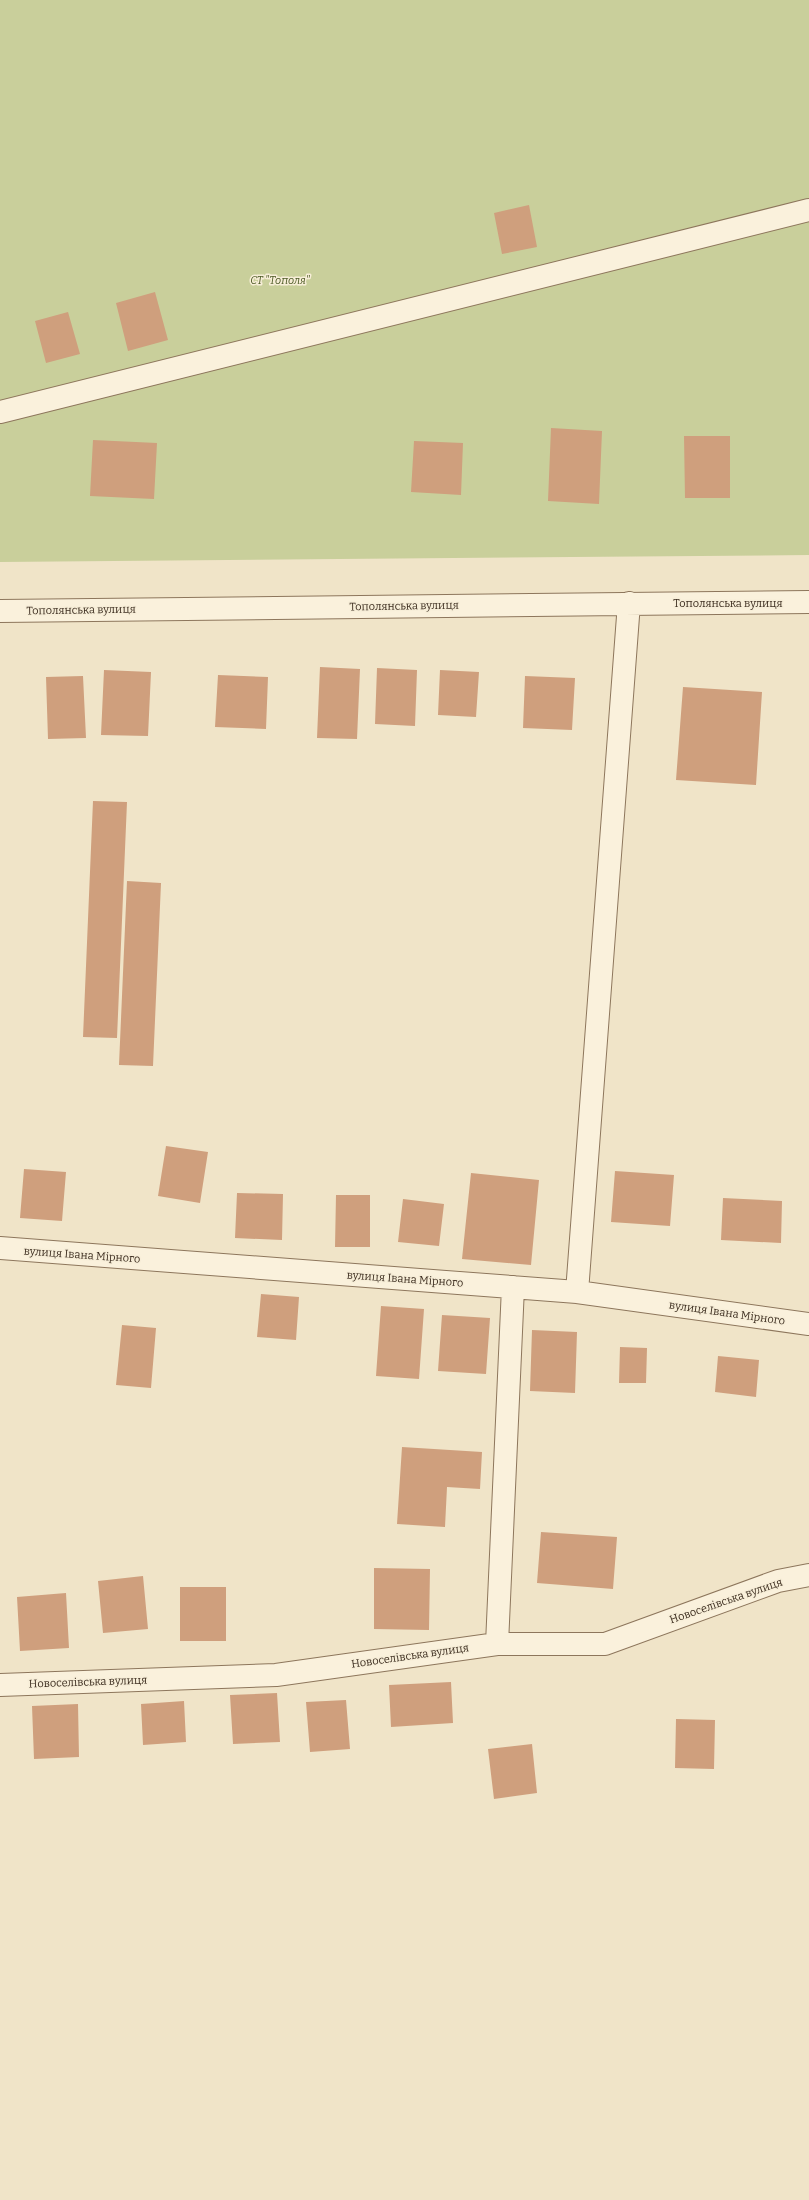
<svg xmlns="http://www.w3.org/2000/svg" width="809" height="2200" viewBox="0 0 809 2200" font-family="Bitter,serif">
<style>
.green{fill:#c9cf9b}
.building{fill:#cf9f7d}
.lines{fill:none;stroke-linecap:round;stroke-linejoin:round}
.minor-casing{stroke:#8d765c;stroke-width:24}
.minor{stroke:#faf1dc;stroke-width:22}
.labels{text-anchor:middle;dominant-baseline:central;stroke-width:3;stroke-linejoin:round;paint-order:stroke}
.park-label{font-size:11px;font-style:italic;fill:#4d5a26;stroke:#f7eed8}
.street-label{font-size:11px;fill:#3d2e20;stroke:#f7eed8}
</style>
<rect width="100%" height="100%" fill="#f0e4c8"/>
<path class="green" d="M0,0H809V555L0,562Z"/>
<path class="building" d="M529,205L537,247L502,254L494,213Z
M155,292L168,340L128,351L116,303Z
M68,312L80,354L46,363L35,321Z
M551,428L602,431L599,504L548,501Z
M684,436H730V498H685Z
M93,440L157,443L154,499L90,496Z
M414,441L463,443L461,495L411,492Z
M320,667L360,669L357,739L317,738Z
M377,668L417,670L415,726L375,724Z
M104,670L151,672L148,736L101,735Z
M440,670L479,672L476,717L438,715Z
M218,675L268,677L266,729L215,727Z
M83,676L86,738L48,739L46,677Z
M525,676L575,678L572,730L523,728Z
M683,687L762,692L756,785L676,780Z
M93,801L127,802L117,1038L83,1037Z
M127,881L161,883L153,1066L119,1065Z
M166,1146L208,1152L200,1203L158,1196Z
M24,1169L66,1172L62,1221L20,1218Z
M615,1171L674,1175L670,1226L611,1222Z
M471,1173L539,1180L531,1265L462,1259Z
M237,1193L283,1194L282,1240L235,1238Z
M336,1195H370V1247H335Z
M723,1198L782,1201L781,1243L721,1240Z
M403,1199L444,1204L439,1246L398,1242Z
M261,1294L299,1297L296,1340L257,1337Z
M381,1306L424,1309L419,1379L376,1376Z
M442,1315L490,1318L486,1374L438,1371Z
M122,1325L156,1328L151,1388L116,1385Z
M532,1330L577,1332L575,1393L530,1391Z
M620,1347L647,1348L646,1383H619Z
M718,1356L759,1360L756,1397L715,1392Z
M402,1447L482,1452L480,1489L447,1487L445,1527L397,1524Z
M541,1532L617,1537L613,1589L537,1583Z
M374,1568L430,1569L429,1630L374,1629Z
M143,1576L148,1629L103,1633L98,1581Z
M180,1587H226V1641H180Z
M66,1593L69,1648L20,1651L17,1597Z
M451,1682L453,1723L391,1727L389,1685Z
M277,1693L280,1742L233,1744L230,1695Z
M346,1700L350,1749L310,1752L306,1702Z
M184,1701L186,1742L143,1745L141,1704Z
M78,1704L79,1757L34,1759L32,1706Z
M676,1719L715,1720L714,1769L675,1768Z
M532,1744L537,1793L494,1799L488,1749Z"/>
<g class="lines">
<defs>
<path id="minor" d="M0,412L809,210
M0,611L809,602
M0,1248L577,1292L809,1324
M577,1292L629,603
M497,1644L513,1287
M0,1685L276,1675L497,1644H605L778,1581L809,1575"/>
</defs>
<use href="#minor" class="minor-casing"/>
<use href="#minor" class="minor"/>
</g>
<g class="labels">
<g class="park-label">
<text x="280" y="280">СТ "Тополя"</text>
</g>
<g class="street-label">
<text x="728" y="603">Тополянська вулиця</text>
<text transform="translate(404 606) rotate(-1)">Тополянська вулиця</text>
<text transform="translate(81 610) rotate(-1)">Тополянська вулиця</text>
<text transform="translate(82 1255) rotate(4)">вулиця Івана Мірного</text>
<text transform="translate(405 1279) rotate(4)">вулиця Івана Мірного</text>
<text transform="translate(727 1313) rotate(8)">вулиця Івана Мірного</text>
<text transform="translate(726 1601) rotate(-19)">Новоселівська вулиця</text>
<text transform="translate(410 1656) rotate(-8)">Новоселівська вулиця</text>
<text transform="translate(88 1682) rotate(-2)">Новоселівська вулиця</text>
</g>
</g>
</svg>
